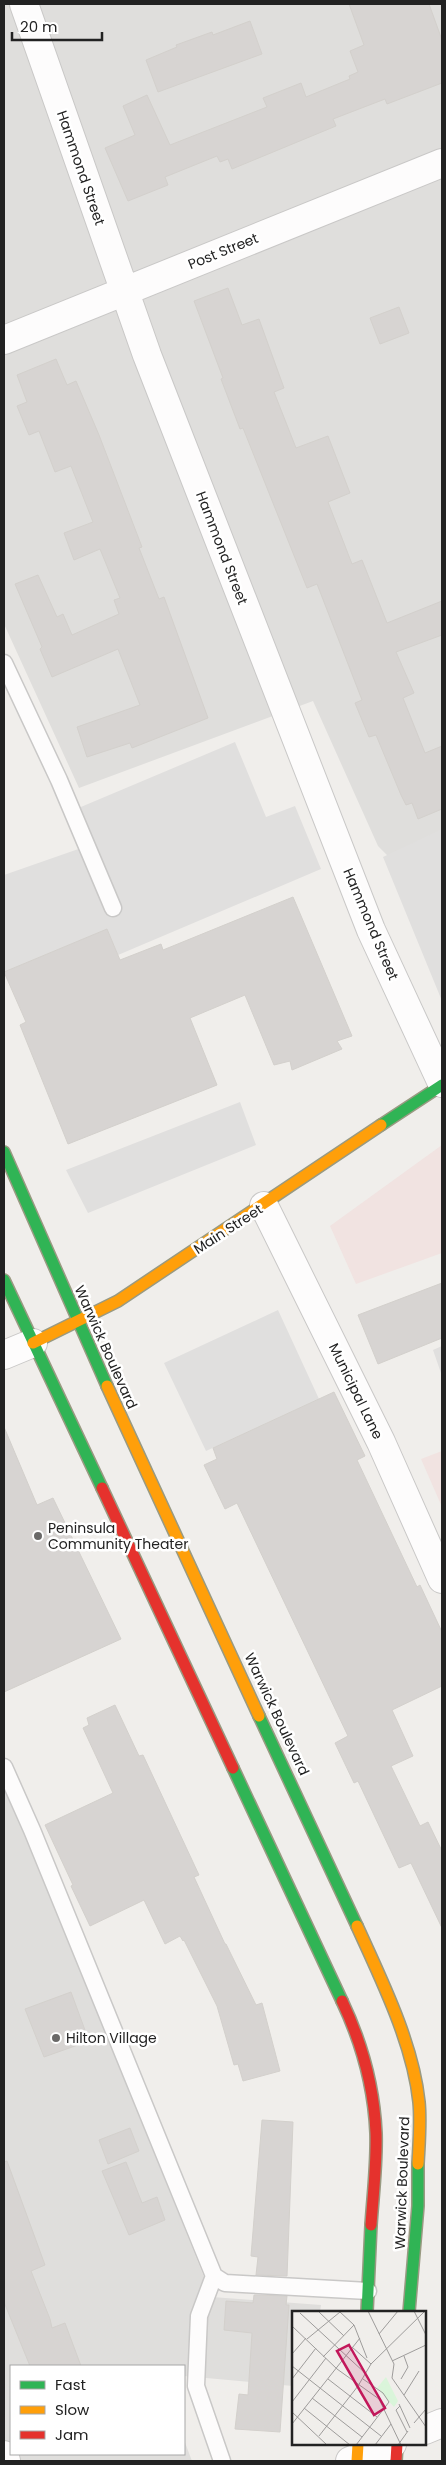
<svg xmlns="http://www.w3.org/2000/svg" width="446" height="2465" viewBox="0 0 446 2465" font-family="Poppins,sans-serif">
<style>
.residential{fill:#dfdedc}
.commercial{fill:#f1e3e1}
.parking{fill:#e0dfde}
.building{fill:#d7d4d2;stroke:#d3d0cc}
.lines{fill:none;stroke-linecap:round;stroke-linejoin:round}
.lane-casing{stroke:#c9c8c7;stroke-width:19}
.street-casing{stroke:#c9c8c7;stroke-width:30}
.fast-casing{stroke:#999a82;stroke-width:14}
.slow-casing{stroke:#999a82;stroke-width:14}
.jam-casing{stroke:#999a82;stroke-width:14}
.lane{stroke:#fdfcfc;stroke-width:16}
.street{stroke:#fdfcfc;stroke-width:28}
.fast{stroke:#30b455;stroke-width:11}
.slow{stroke:#ff9f0a;stroke-width:11}
.jam{stroke:#e5322d;stroke-width:11}
.poi-dot{fill:#6a6968;stroke:#fff;stroke-width:2}
.labels{text-anchor:middle;dominant-baseline:central;stroke-width:5;stroke-linejoin:round;paint-order:stroke}
.street-label{font-size:14px;fill:#222;stroke:#fff}
.poi-label{font-size:14px;fill:#222;stroke:#fff;text-anchor:start}
.inset-road{fill:none;stroke:#9e9c9b;stroke-width:1}
.view{fill:#c2185b;fill-opacity:0.15;stroke:#c2185b;stroke-width:2.5}
.inset-edge{fill:none;stroke:#222;stroke-width:2.5}
</style>
<rect width="100%" height="100%" fill="#f0eeeb"/>
<path class="residential" d="M4,4H442V836L388,856L378,846L313,701L79,788L4,624Z
M4,1779L212,2297L321,2305L320,2312H294L293,2386L184,2376V2366H11V2454H184V2440L192,2461H4Z"/>
<path class="commercial" d="M442,1145V1253L356,1284L330,1226Z
M442,1451V1507L421,1459Z"/>
<path class="parking" d="M235,742L266,817L295,806L321,869L118,955L107,929L4,972V875L87,846L69,812Z
M442,829V1001L383,857Z
M240,1102L256,1145L88,1213L66,1170Z
M278,1310L319,1399L206,1451L164,1363Z
M442,1346V1376L433,1350Z"/>
<path class="building" d="M349,4H429L442,40V83L387,104L385,99L333,119L336,126L232,169L228,159L220,162L217,156L165,177L168,185L128,201L105,148L135,135L123,106L147,95L170,145L267,107L263,98L301,83L306,97L350,79L349,76L358,72L350,51L364,45Z
M250,21L262,54L158,92L146,60L177,47L176,45L212,32L213,35Z
M228,288L242,325L259,319L284,388L274,392L296,448L328,436L350,493L328,502L352,564L362,560L387,623L442,601V635L396,652L414,693L403,698L425,753L442,746V809L418,819L412,803L406,805L401,795L376,735L369,737L355,703L362,700L317,584L307,588L243,428L240,429L221,379L223,378L194,301Z
M399,307L409,333L380,344L370,318Z
M56,359L67,385L76,381L99,435L142,547L139,548L159,599L164,597L208,718L132,748L130,743L87,757L77,727L140,705L118,649L52,677L40,649L42,647L15,584L38,575L57,617L63,614L72,635L119,614L114,600L120,598L100,549L74,560L64,533L93,522L71,466L55,472L39,431L29,435L17,406L27,402L17,375Z
M293,897L352,1036L337,1041L342,1049L292,1070L290,1061L274,1065L245,995L190,1018L217,1085L68,1144L20,1025L26,1022L4,972L107,929L120,960L161,944L163,950Z
M442,1283V1338L378,1364L358,1315Z
M334,1392L365,1456L357,1460L417,1587L420,1585L442,1632V1686L392,1710L413,1756L391,1766L420,1826L428,1822L442,1851V1928L411,1863L399,1868L358,1781L354,1783L335,1743L348,1736L237,1503L225,1509L204,1465L217,1459L213,1448Z
M4,1427L37,1505L53,1498L121,1639L4,1692Z
M115,1705L139,1756L143,1755L199,1875L194,1877L225,1944H226L256,2005L262,2003L280,2071L243,2081L238,2064L234,2065L217,2006L184,1940L183,1941L180,1936L165,1944L144,1900L90,1926L71,1886L73,1885L45,1825L113,1793L83,1728L89,1725L87,1718Z
M71,1992L89,2041L44,2057L25,2009Z
M262,2120L293,2122L287,2276L256,2275L258,2257L251,2256Z
M130,2128L139,2151L108,2164L99,2140Z
M7,2161L45,2265L31,2271L50,2319L52,2328L65,2323L81,2366H30L4,2302V2162Z
M126,2162L142,2203L157,2197L165,2220L129,2235L102,2171Z
M254,2295L287,2296L286,2305H289L280,2432L235,2429L239,2394L248,2395L252,2333L224,2330L226,2301L253,2303Z"/>
<g class="lines">
<defs>
<path id="lane" d="M4,663L59,780L113,908
M4,1767L32,1830L214,2276L225,2283L368,2291
M214,2276L199,2316L196,2386L222,2461"/>
<path id="street" d="M24,4L147,355L371,930L442,1083
M4,340L442,163
M264,1206L381,1442L442,1579
M4,1355L33,1343
M425,2430L442,2423
M4,2455L6,2461
M350,2461L392,2444"/>
<path id="fast" d="M381,1125L442,1085
M4,1152L107,1386
M4,1280L102,1488
M259,1716L357,1926
M233,1768L342,2001
M367,2312L371,2225
M409,2312L418,2206V2164"/>
<path id="slow" d="M33,1343L118,1301L381,1125
M107,1386L259,1716
M357,1926C381,1979 413,2043 419,2102C421,2122 419,2144 418,2164
M357,2461L358,2444"/>
<path id="jam" d="M102,1488L233,1768
M342,2001C361,2041 374,2088 376,2133C377,2163 373,2195 371,2225
M396,2461L397,2444"/>
</defs>
<use href="#lane" class="lane-casing"/>
<use href="#street" class="street-casing"/>
<use href="#fast" class="fast-casing"/>
<use href="#slow" class="slow-casing"/>
<use href="#jam" class="jam-casing"/>
<use href="#lane" class="lane"/>
<use href="#street" class="street"/>
<use href="#fast" class="fast"/>
<use href="#slow" class="slow"/>
<use href="#jam" class="jam"/>
</g>
<g class="poi-dot">
<circle cx="38" cy="1536" r="5"/>
<circle cx="56" cy="2038" r="5"/>
</g>
<g class="labels">
<g class="street-label">
<text transform="translate(81 168) rotate(71)">Hammond Street</text>
<text transform="translate(223 251) rotate(-22)">Post Street</text>
<text transform="translate(222 548) rotate(69)">Hammond Street</text>
<text transform="translate(371 924) rotate(67)">Hammond Street</text>
<text transform="translate(228 1229) rotate(-33)">Main Street</text>
<text transform="translate(106 1347) rotate(66)">Warwick Boulevard</text>
<text transform="translate(356 1391) rotate(64)">Municipal Lane</text>
<text transform="translate(277 1714) rotate(65)">Warwick Boulevard</text>
<text transform="translate(402 2183) rotate(-88)">Warwick Boulevard</text>
</g>
<g class="poi-label">
<text x="48" y="1528">Peninsula<tspan x="48" dy="16">Community Theater</tspan></text>
<text x="66" y="2038">Hilton Village</text>
</g>
</g>
<g transform="translate(292 2311)">
<rect width="134" height="134" fill="#f0eeeb"/>
<path d="M94,66L106,90L102,96L85,77Z" fill="#daf5da"/>
<path class="inset-road" d="M26,0L52,25M76,0L102,53L100,67L134,116M122,0L134,24M8,2L73,62M0,15L45,58L87,88L109,134M87,23L106,0M15,28L48,1L62,14L75,47M60,36L79,53M0,43L14,27M31,46L62,14M100,50L134,34M0,55L89,125M0,68L24,37M36,68L85,106M109,68L116,56L112,45M66,75L79,53L133,0M112,84L127,60M20,87L70,126M0,91L34,47M107,93L118,117M108,95L104,99L115,121M12,97L58,134M0,101L35,134M122,112L134,98M0,113L68,27M27,125L66,75M64,134L97,91L91,82L71,68M83,134L99,113M106,134L116,120"/>
<path class="view" d="M57,34L93,97L82,104L45,40Z"/>
<rect width="134" height="134" class="inset-edge"/>
</g>
<rect width="446" height="2465" fill="none" stroke="#222222" stroke-width="10"/>
<rect x="10" y="2365" width="175" height="90" fill="#ffffff" stroke="#a7a7a7"/>
<rect x="20" y="2381" width="25" height="8" fill="#30b455" stroke="#a7a7a7"/>
<text x="55" y="2390" font-size="15" fill="#222222">Fast</text>
<rect x="20" y="2406" width="25" height="8" fill="#ff9f0a" stroke="#a7a7a7"/>
<text x="55" y="2415" font-size="15" fill="#222222">Slow</text>
<rect x="20" y="2431" width="25" height="8" fill="#e5322d" stroke="#a7a7a7"/>
<text x="55" y="2440" font-size="15" fill="#222222">Jam</text>
<path d="M12 32v8h90v-8" fill="none" stroke="#222222" stroke-width="2.5"/>
<text x="20" y="32" font-size="15" fill="#222222" stroke="#ffffff" stroke-width="4" paint-order="stroke">20 m</text>
</svg>
